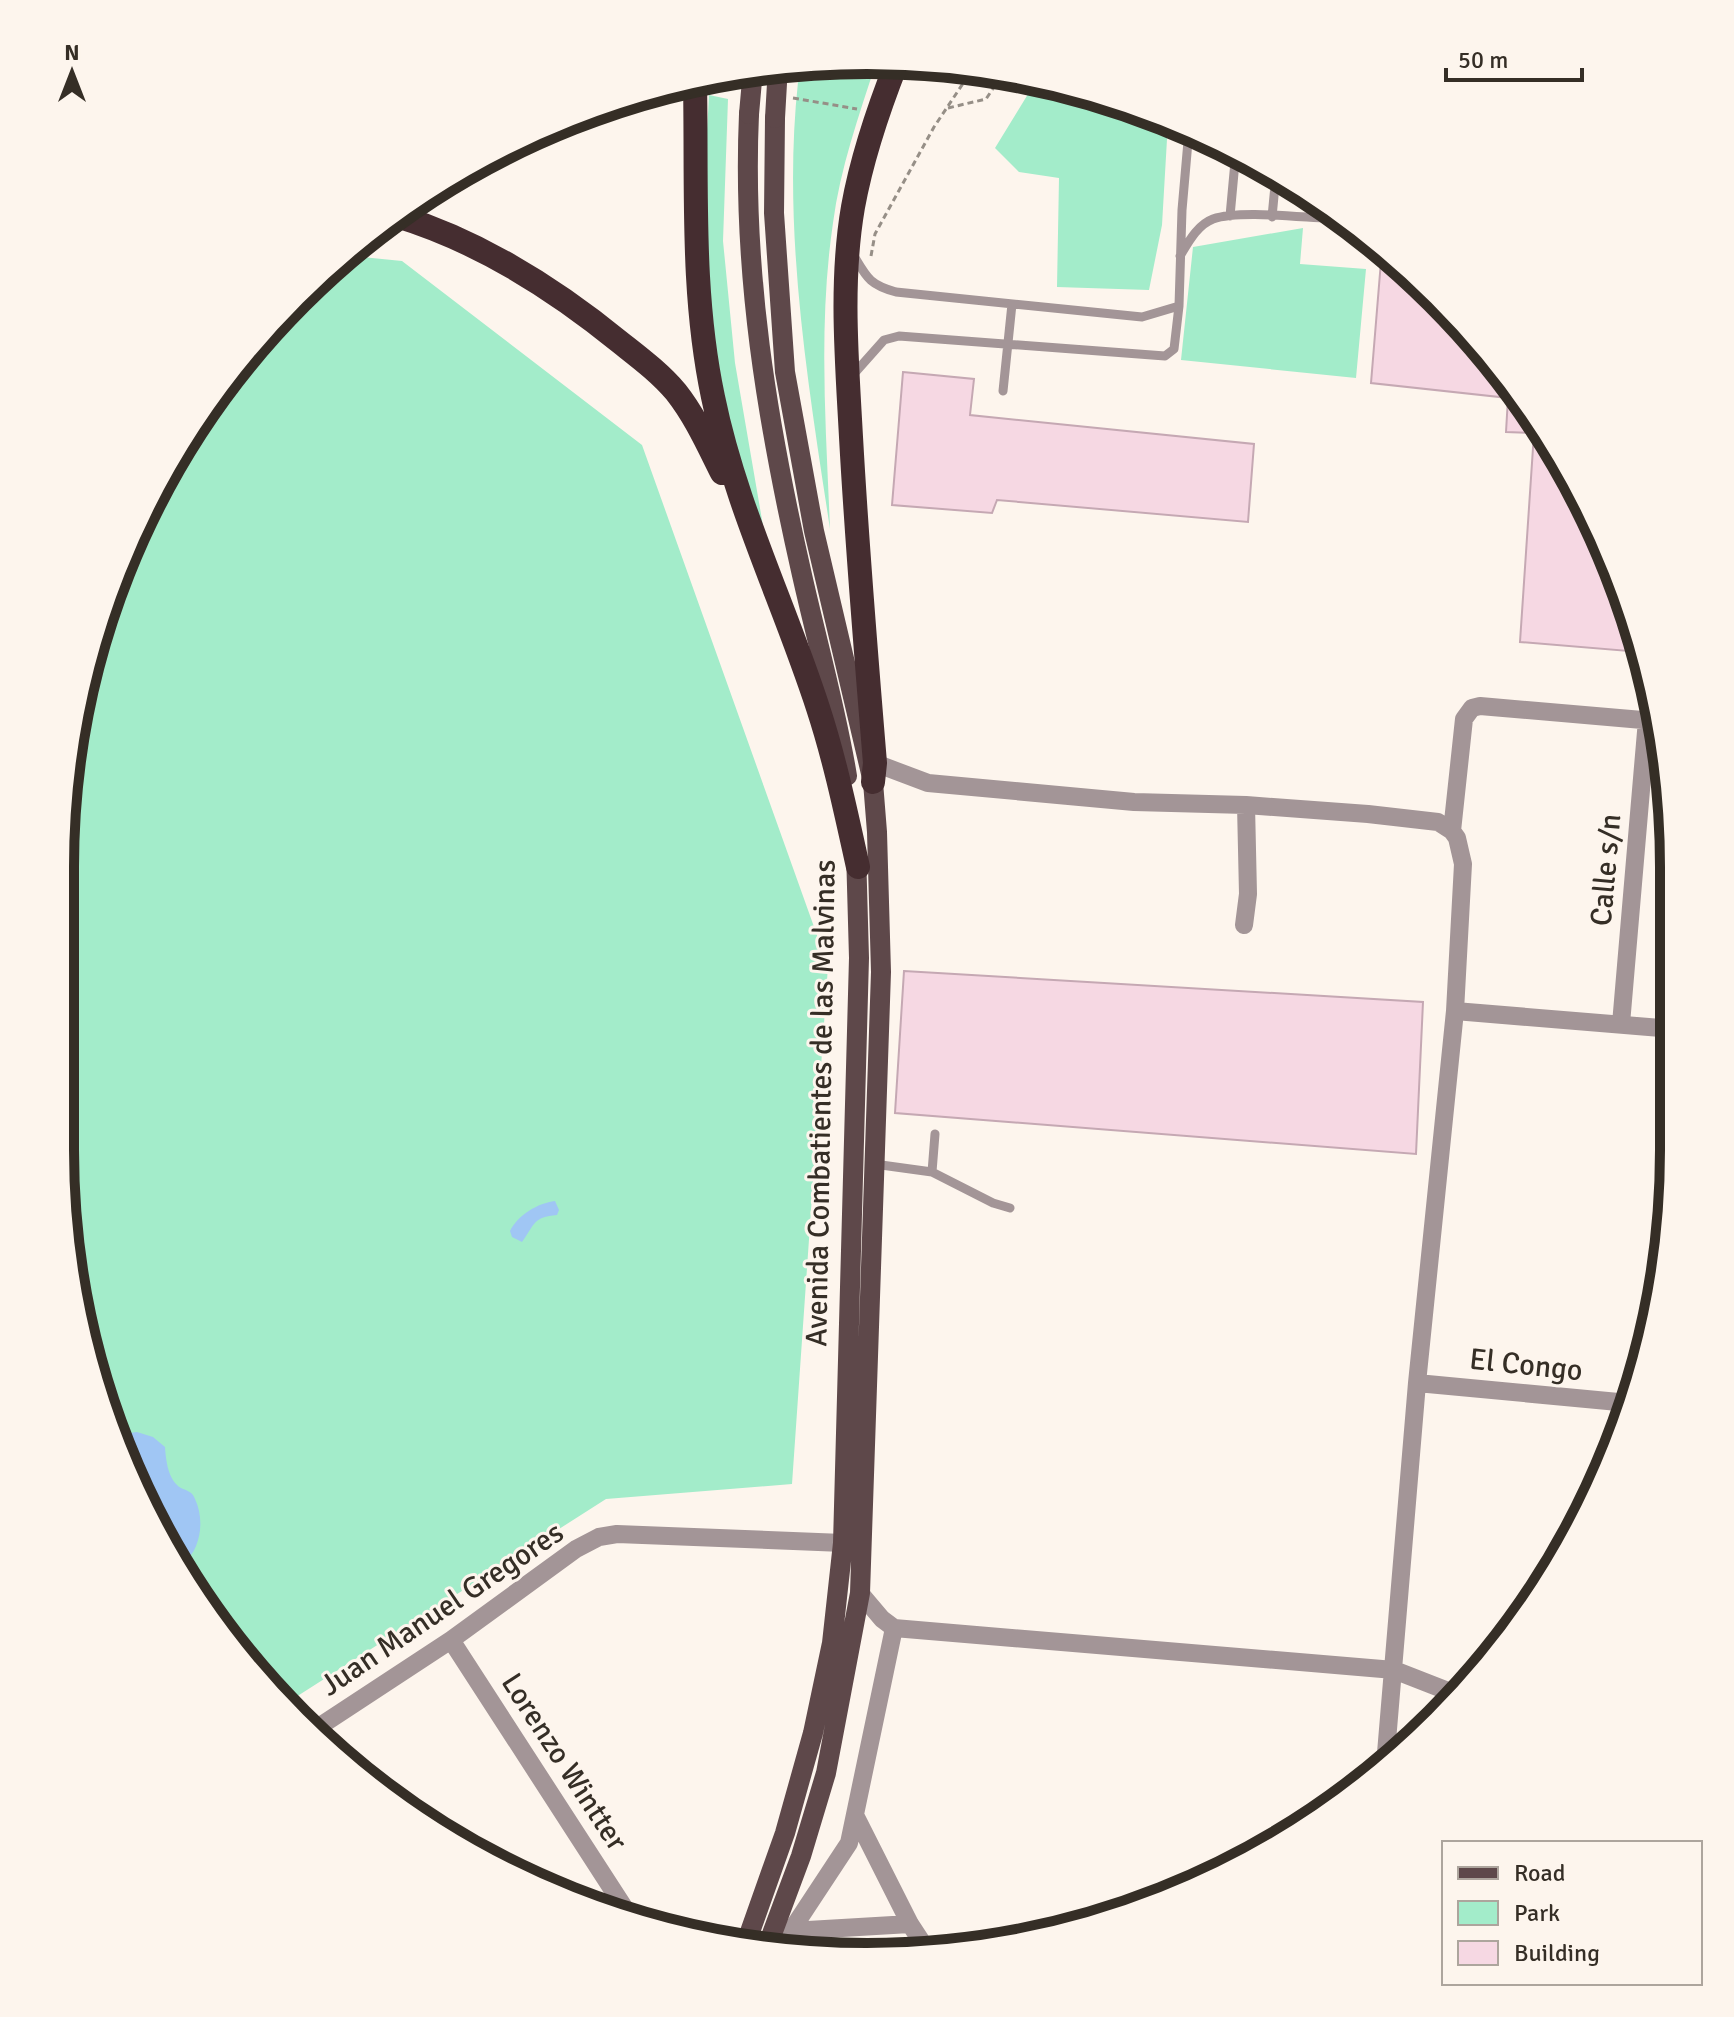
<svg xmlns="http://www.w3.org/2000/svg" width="1734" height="2017" viewBox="0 0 1734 2017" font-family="Signika,sans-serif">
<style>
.green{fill:#a3ecca}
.water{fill:#a0c6f4}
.building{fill:#f6d8e3;stroke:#c5a8b3;stroke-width:2}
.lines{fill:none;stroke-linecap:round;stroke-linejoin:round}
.path{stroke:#968f87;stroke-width:3;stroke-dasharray:6 4;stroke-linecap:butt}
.lane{stroke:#a39597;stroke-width:9}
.street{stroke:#a39597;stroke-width:18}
.primary{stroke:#5e484a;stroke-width:20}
.highway{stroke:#452d30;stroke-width:24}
.primary-bridge{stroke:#5e484a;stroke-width:20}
.labels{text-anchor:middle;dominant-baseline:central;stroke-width:6;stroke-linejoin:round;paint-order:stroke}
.street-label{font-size:30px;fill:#352e26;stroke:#fdf5ed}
.rim{fill:none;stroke:#352e26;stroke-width:10}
</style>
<rect width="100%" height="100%" fill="#fdf5ed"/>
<path class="green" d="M876,63C859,115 840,169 833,223C818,324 826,427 830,529C808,383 782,230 798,82L853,64Z
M1036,81L1075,87L1168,122L1162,225L1149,290L1057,287L1059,178L1019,172L995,148Z
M709,95L728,99L723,241L735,363L767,549C731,449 710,343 704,237C701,190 707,142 709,95Z
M1303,228L1300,264L1366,269L1356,378L1181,360L1193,247Z
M342,255L402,261L642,445L828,966L792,1484L606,1499L285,1704L261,1682L143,1507L87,1358L60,1150L67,762L103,608L143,510L227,375Z"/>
<path class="water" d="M555,1201L559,1210L557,1215C533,1217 535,1224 522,1242L512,1237L510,1231C518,1215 538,1203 555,1201Z
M137,1432L153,1437L165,1447C166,1461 168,1480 181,1488C187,1491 192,1491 195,1499C205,1520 201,1549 183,1564L143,1507L116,1435Z"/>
<path class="building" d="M1382,249L1473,335L1566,463L1631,607L1640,652L1520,642L1534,433L1506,432L1508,398L1371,383Z
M903,372L974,379L970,415L1254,444L1248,522L997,500L992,513L892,505Z
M904,971L1423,1002L1416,1154L895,1113Z"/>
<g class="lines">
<path class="path" d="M715,85L731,87
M793,98L857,109
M948,108L986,99L1002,75
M871,256L875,234L934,127L972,70"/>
<path class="lane" d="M1230,216L1236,151
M1272,217L1276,175
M1318,217L1320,203
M854,256C867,278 870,285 896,292L1142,317L1179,306
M1180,256C1188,243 1197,225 1213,219C1242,209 1312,219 1345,219
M852,376L884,340L899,336L1165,356L1174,349L1179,306L1182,210L1189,130
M1003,391L1012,304
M874,1164L932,1172L993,1203L1010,1208
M932,1172L935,1134"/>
<path class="street" d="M875,763L928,783L1134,802L1246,805L1368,814L1438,822L1452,831L1457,838L1463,864L1455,1011L1417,1383L1386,1753
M1452,831L1464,719L1472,708L1480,706L1654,721
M1244,925L1248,894L1246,805
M1455,1011L1673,1029
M1621,1024L1647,720
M1417,1383L1629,1403
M860,1593L882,1619L894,1628L1394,1670L1458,1695
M451,1640L629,1915
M314,1730L451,1640L576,1549L599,1537L617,1534L843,1543
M856,1817L910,1924L927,1950
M791,1931L910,1924
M770,1950L791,1931L849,1843L894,1628"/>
<path class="primary" d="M749,114C742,272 767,421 802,575C817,642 836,708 847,776
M745,1946L785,1833L813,1733L832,1643L843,1543L859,958L856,851
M766,1950L801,1856L826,1773L860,1593L881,972L877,832L873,782L814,531L785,372L774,213L775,118"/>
<path class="highway" d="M695,82C697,188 691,293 713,397C735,505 784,603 818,708C835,760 846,813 858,867
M397,216C479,241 555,289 621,343C640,358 660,373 676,392C695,416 708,445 722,473
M873,782L875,763C866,655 857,546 851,437C847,362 840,282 853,207C862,157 878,110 897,62"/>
<path class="primary-bridge" d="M749,114L753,69
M775,118L778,66"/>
</g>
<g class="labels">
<g class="street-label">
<text transform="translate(1606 870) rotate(-85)">Calle s/n</text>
<text transform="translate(821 1103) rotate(-89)">Avenida Combatientes de las Malvinas</text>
<text transform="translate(1526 1365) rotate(6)">El Congo</text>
<text transform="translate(442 1609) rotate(-34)">Juan Manuel Gregores</text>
<text transform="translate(564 1762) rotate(57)">Lorenzo Wintter</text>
</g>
</g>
<path d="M0 0H1734V2017H0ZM867 74H867A793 793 0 0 1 1660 867V1150A793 793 0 0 1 867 1943H867A793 793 0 0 1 74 1150V867A793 793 0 0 1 867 74Z" fill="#fdf5ed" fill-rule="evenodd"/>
<path class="rim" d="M867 74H867A793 793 0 0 1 1660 867V1150A793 793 0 0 1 867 1943H867A793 793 0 0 1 74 1150V867A793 793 0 0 1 867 74Z"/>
<rect x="1442" y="1841" width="260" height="144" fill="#fdf5ed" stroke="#ada59d" stroke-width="2"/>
<rect x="1458" y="1867" width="40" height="12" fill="#5e484a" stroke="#ada59d" stroke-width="2"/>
<text x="1514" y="1881" font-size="24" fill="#352e26">Road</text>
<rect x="1458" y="1901" width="40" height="24" fill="#a3ecca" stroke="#ada59d" stroke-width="2"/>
<text x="1514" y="1921" font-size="24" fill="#352e26">Park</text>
<rect x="1458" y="1941" width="40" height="24" fill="#f6d8e3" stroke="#ada59d" stroke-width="2"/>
<text x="1514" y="1961" font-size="24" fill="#352e26">Building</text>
<g transform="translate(72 72)" stroke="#fdf5ed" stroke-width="6" paint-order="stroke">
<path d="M0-6L14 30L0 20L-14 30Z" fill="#352e26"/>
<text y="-12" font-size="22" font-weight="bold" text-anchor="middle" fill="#352e26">N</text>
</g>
<path d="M1446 68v12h136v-12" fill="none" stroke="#352e26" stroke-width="4"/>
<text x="1458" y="68" font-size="24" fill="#352e26" stroke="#fdf5ed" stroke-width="6" paint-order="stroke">50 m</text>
</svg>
